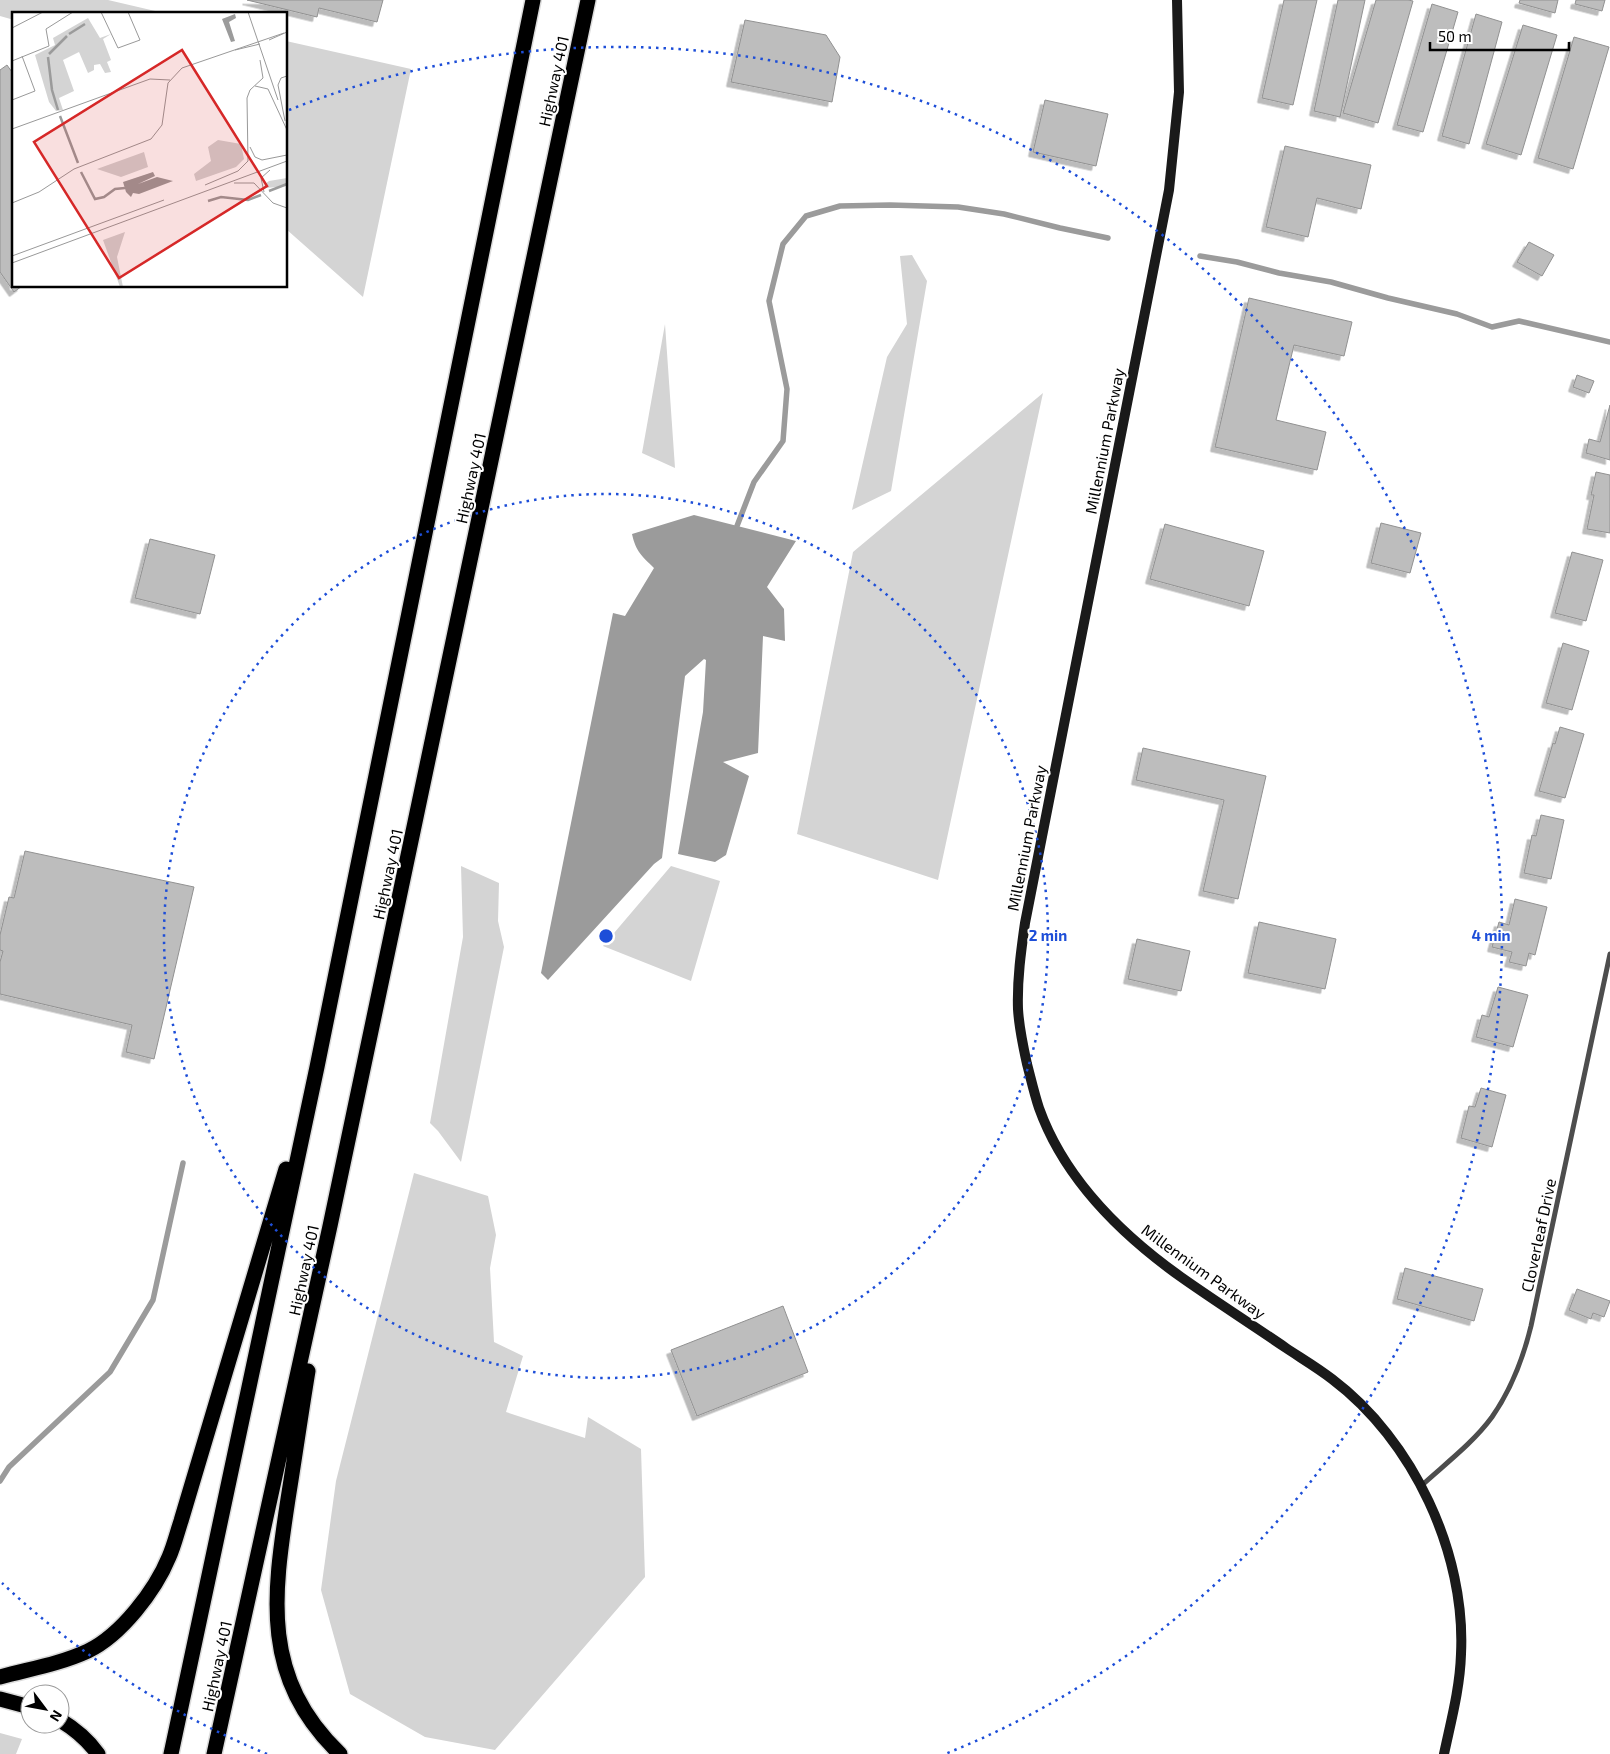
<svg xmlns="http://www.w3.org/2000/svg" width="1610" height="1754" viewBox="0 0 1610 1754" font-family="'Exo 2',sans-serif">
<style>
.green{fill:#d4d4d4}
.water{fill:#9b9b9b}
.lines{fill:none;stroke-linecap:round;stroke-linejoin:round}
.stream{stroke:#9b9b9b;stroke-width:5.5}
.building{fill:#bdbdbd;stroke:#919191;filter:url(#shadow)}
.highway-casing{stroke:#dbdbdb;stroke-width:18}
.street{stroke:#4d4d4d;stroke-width:5}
.secondary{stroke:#1a1a1a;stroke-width:10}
.highway{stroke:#000;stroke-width:15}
.ring{fill:none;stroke:#1d4ed8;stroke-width:2.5;stroke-dasharray:2.5 5}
.labels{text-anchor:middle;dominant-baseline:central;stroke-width:4;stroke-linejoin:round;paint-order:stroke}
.street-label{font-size:16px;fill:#000;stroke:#fff}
.inset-river{fill:none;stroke:#9b9b9b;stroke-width:2.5}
.inset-road{fill:none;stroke:#999;stroke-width:1}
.view{fill:#d62828;fill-opacity:0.15;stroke:#d62828;stroke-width:2.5}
.inset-edge{fill:none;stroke:#000;stroke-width:2.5}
.centre{fill:#1d4ed8;stroke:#fff;stroke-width:2.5}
.ring-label{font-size:15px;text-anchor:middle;font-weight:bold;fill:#1d4ed8;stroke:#fff;stroke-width:4;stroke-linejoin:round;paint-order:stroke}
</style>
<defs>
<filter id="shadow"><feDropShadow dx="-4.5" dy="4.5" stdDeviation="0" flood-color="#0004"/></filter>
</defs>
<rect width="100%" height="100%" fill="#fff"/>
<path class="green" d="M0,0H108L168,14H14V20L0,16Z
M286,41L411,69L363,297L286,229Z
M912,255L927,281L891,491L852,510L887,357L907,324L900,256Z
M665,324L675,468L642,453Z
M1043,393L938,880L797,834L853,552Z
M461,866L499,883L498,921L504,947L461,1162L438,1131L430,1123L463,937Z
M671,866L720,881L691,981L603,946Z
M414,1173L488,1196L496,1235L490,1268L494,1342L523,1356L506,1412L585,1438L588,1417L641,1449L645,1577L495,1750L425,1737L350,1694L321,1590L336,1481Z
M0,1733L22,1739L16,1754H0Z"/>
<path class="water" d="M694,515L796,541L767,587L784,609L785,641L763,636L758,753L723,762L749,776L726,855L715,862L678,854L703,712L706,660L704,659L685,676L662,858L654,864L548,980L541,973L613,613L625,616L654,568C642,556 636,552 632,534Z"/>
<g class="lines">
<path class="stream" d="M1200,256L1237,262L1279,273L1331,282L1388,298L1457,314L1492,327L1519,321L1610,342
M737,526L754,482L783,441L787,389L769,301L783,244L806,216L840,206L890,205L958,207L1004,214L1060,228L1108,238
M0,1481L9,1467L110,1372L153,1300L183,1163"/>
</g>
<path class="building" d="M247,0H383L377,22L319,8L317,17Z
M1284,0H1317L1293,105L1262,98Z
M1338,0H1365L1340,117L1314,111Z
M1376,0H1408L1413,1L1378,123L1343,113Z
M1520,0H1558L1555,13L1519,3Z
M1576,0H1605L1602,11L1575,4Z
M1432,4L1458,12L1423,132L1397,125Z
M1476,14L1502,22L1469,144L1442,136Z
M745,20L826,35L840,57L832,102L731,82Z
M1523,25L1557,35L1521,155L1486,144Z
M1574,37L1609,47L1573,169L1538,158Z
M7,65L14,75V286H22L14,292L0,272V70Z
M1045,100L1108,114L1096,166L1033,152Z
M1285,146L1371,165L1361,209L1317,198L1308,237L1266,227Z
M1529,242L1554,255L1542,276L1517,262Z
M1249,298L1352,322L1344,356L1294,345L1276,420L1326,432L1317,470L1215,447Z
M1577,375L1594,381L1589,393L1573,387Z
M1610,405V460L1586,453L1589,439L1600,442Z
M1596,472L1610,475V533L1587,529L1594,495H1591Z
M1381,523L1421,533L1410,573L1371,563Z
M1165,524L1264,551L1249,606L1150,579Z
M150,539L215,555L200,614L135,598Z
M1572,552L1603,560L1586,621L1555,613Z
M1563,643L1589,651L1572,710L1546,703Z
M1560,727L1584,734L1565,798L1539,791L1553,743L1555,744Z
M1143,748L1266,776L1238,899L1203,891L1224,800L1136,780Z
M1541,815L1564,820L1551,879L1524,873L1532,835L1536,836Z
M25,851L194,887L154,1059L126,1052L132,1025L0,994V962L3,951L0,950V935L9,897L14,898Z
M1515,899L1547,907L1535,955L1529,953L1526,966L1509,962L1512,952L1492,947L1499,922L1509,925Z
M1259,922L1336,939L1325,989L1248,973Z
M1137,939L1190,951L1181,991L1128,979Z
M1498,987L1528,995L1513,1047L1476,1037L1482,1015L1489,1017Z
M1481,1088L1506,1095L1492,1147L1461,1138L1469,1106L1475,1107Z
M1405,1268L1483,1289L1474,1321L1397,1299Z
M1577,1289L1610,1301L1604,1317L1593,1313L1591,1319L1569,1310Z
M783,1306L808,1372L697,1416L671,1350Z"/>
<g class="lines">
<defs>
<path id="highway" d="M308,1371C301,1413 295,1456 288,1499C273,1597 261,1678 340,1754
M0,1677C29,1669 60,1664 88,1651C121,1635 155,1591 169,1557C174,1546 177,1533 181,1521L286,1169
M0,1699L30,1707
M60,1720C75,1729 88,1740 98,1754
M171,1754L317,1067L533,0
M214,1754L330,1226L588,0"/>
</defs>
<use href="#highway" class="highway-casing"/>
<path class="street" d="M1421,1486C1445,1464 1473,1443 1492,1417C1512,1388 1523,1359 1531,1326L1610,954"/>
<path class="secondary" d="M1177,0L1179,92L1169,190L1025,923C1021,951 1017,980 1018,1009C1019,1027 1023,1046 1027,1064C1031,1079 1034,1093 1039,1108C1064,1178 1122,1235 1181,1277C1215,1301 1251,1324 1286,1348C1301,1358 1318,1368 1332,1379C1413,1440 1466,1553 1461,1654C1460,1688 1451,1721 1444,1754"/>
<use href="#highway" class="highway"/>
</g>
<g class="ring">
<circle cx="606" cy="936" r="442"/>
<path d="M267 1754A885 885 0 0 1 2 1583M289 110A885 885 0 0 1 945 1754"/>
</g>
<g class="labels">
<g class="street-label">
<text transform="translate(553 81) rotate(-78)">Highway 401</text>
<text transform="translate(1104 441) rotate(-79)">Millennium Parkway</text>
<text transform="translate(470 478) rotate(-78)">Highway 401</text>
<text transform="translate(1026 838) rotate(-79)">Millennium Parkway</text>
<text transform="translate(387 874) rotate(-78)">Highway 401</text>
<text transform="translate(1538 1235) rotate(-78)">Cloverleaf Drive</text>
<text transform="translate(303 1270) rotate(-78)">Highway 401</text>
<text transform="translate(1204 1271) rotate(36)">Millennium Parkway</text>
<text transform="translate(216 1666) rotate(-78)">Highway 401</text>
</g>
</g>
<g transform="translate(12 12)">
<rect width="275" height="275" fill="#fff"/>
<path d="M76,6L88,26L99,22L91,27L99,48L95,50L99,60L93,61L88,52L82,53V58L76,61L67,40L51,48L62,79L47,86L51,98L44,99L37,90L23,43L43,33L41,26ZM206,128L229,132L232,147L224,155L184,169L182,162L199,149L196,135ZM132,140L136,155L109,165L85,157ZM275,166V174L254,176L253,172L257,169ZM113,220L105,245L111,275H108L91,228Z" fill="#d4d4d4"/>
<path d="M223,2L224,6L217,10L223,29L219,30L210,7ZM141,160L143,164L126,172L145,165L161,169L127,182L121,181L119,185L114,180L111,170Z" fill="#9b9b9b"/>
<path class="inset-river" d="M57,22L73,12M37,42L55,24M36,45L40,78L46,98M48,104L66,151M69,160L83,187L92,185L103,177L113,176M257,179L275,172M196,189L209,185L236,188L249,183"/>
<path class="inset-road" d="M89,0L106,36L128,28L116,0M236,0L266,88M0,16L31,0M257,28L275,20M223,38L248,32M0,49L37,34L34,17L61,0M243,74L256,77L275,118M0,88L23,79L10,44M273,109L266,73L269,66L275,64M0,117L138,67L158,68M238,135L243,145L250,148L275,143M222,171H242L261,191L275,196M193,173L226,159L236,149L235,86L238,78L251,66L248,48M252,180L249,166L258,158M0,191L27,180L62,157L139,127L150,113L156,71L170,56L272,21M0,244L152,188M0,251L275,149"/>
<path class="view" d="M170,38L255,174L107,266L22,130Z"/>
<rect width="275" height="275" class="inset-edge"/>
</g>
<circle cx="606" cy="936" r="8" class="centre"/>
<g class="ring-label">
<text x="1048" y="941">2 min</text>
<text x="1491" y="941">4 min</text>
</g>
<g transform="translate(45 1709) rotate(122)"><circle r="24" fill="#ffffff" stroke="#999999"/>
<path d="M0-4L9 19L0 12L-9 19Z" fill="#000000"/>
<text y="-8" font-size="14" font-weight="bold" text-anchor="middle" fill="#000000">N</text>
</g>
<path d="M1430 42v8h139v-8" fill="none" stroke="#000000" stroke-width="2.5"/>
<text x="1438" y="42" font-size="15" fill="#000000" stroke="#ffffff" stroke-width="4" paint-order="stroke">50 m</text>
</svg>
